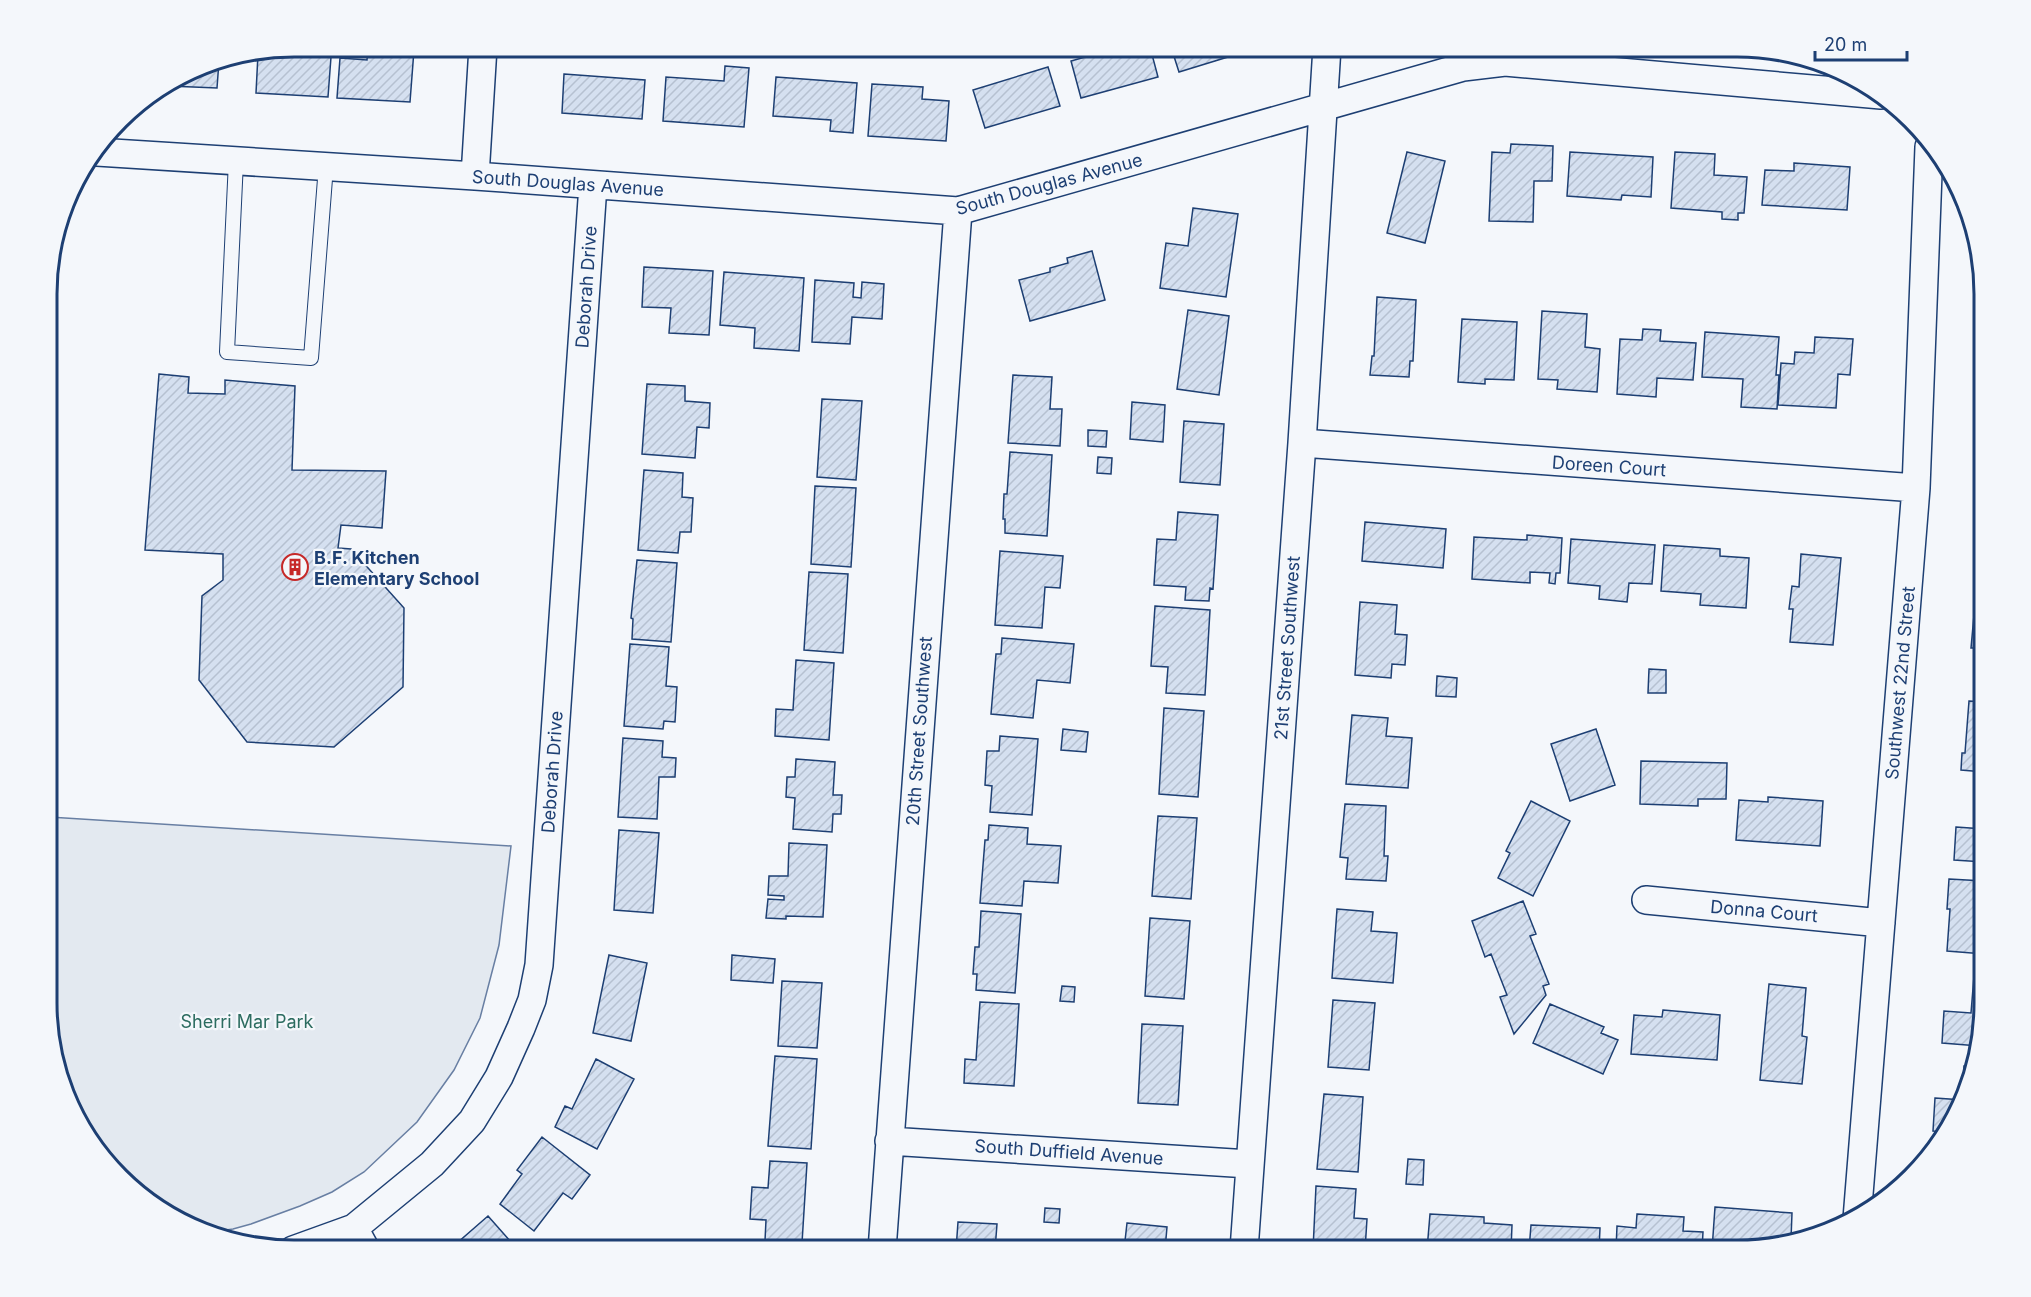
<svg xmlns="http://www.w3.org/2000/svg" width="2031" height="1297" viewBox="0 0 2031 1297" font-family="Inter,sans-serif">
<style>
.green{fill:#e3e9f0;stroke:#687fa3;stroke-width:1.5}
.building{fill:url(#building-hatch);stroke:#1d3f73;stroke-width:1.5}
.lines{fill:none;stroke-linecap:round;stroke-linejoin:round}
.lane-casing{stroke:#1d3f73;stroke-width:16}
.street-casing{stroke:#1d3f73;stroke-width:30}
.lane{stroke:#f4f7fb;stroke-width:14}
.street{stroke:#f4f7fb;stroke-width:27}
.labels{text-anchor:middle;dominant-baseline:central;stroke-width:4.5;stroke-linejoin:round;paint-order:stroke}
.street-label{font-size:18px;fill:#1d3f73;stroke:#f4f7fb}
.poi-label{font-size:18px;font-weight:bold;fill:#1d3f73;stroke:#f4f7fb;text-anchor:start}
.park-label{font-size:18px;fill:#2c6c60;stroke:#f4f7fb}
.rim{fill:none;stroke:#1d3f73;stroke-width:3}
</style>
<defs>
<pattern id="building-hatch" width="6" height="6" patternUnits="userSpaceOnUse" patternTransform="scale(1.5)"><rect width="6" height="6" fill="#d5e0f0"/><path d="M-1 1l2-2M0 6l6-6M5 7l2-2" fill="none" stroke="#b6c1d1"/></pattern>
</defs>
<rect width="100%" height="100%" fill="#f4f7fb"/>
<path class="green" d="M49,817L511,846L499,945L480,1018L454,1070L417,1122L364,1172L332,1192L300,1206L251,1224L233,1229L205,1233L157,1209L80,1127L49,1035Z"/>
<path class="building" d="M296,47V55L331,57L328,97L256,93L258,54Z
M368,47L414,50L410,102L337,98L340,58L367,60Z
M1121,47H1150L1158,77L1081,98L1071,61Z
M1171,47H1253L1254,49L1179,72Z
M219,61L217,88L169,86V84L199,65Z
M725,66L749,68L744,127L663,121L666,77L724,81Z
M1048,67L1060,106L985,128L973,90Z
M564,74L645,80L642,119L562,113Z
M776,77L857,83L853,133L830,131L831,120L773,116Z
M872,84L923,87L922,99L949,101L946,141L868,136Z
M1511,144L1553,146L1552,181H1534L1533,222L1489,221L1492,152L1510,153Z
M1407,152L1445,161L1425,243L1387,233Z
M1570,152L1653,157L1651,197L1622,195L1621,200L1567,196Z
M1675,152L1715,154L1714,175L1747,177L1744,213H1738V220L1722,219V212L1671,208Z
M1794,163L1850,167L1847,210L1762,205L1765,170L1794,171Z
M1193,208L1238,214L1226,297L1160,288L1166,243L1188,246Z
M1092,251L1105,300L1030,321L1019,280L1050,272V268L1068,263L1067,258Z
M644,267L713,271L709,335L669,333L671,308L642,307Z
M724,272L804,278L799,351L754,348L755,328L720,325Z
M815,280L854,283L853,297L861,298L862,282L884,284L882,319L852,317L850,344L812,342Z
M1377,297L1416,300L1413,361H1410L1409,377L1370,375L1372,356H1374Z
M1188,310L1229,316L1219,395L1177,389Z
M1542,311L1587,314L1585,347L1600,349L1597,392L1557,389L1558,380L1538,379Z
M1462,319L1517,322L1514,380L1485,379V384L1458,382Z
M1643,329L1661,330L1660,341L1696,343L1693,380L1657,378L1656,397L1617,394L1620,339L1642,340Z
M1705,332L1779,337L1776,375H1779L1777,409L1741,407L1743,379L1702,377Z
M1815,337L1853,339L1850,375L1838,374L1836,408L1778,405L1781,363L1794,364L1795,352L1814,353Z
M159,374L189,377L188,393L225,394V380L295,386L292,470L386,471L382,528L341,525L338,548L351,549L404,608L403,687L334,747L247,742L199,680L202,596L223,580V554L145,550Z
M1013,375L1052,377L1050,409H1062L1060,446L1008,443Z
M647,384L685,386V401L710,403L709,428L697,427L695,458L642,454Z
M822,399L862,401L856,480L817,477Z
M1132,402L1165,405L1163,442L1130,439Z
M1184,421L1224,424L1220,485L1180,482Z
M1088,430L1107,431L1106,447L1088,446Z
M1010,452L1052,455L1047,536L1005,533V519H1003L1004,494H1007Z
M1098,457L1112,458L1111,474L1097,473Z
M644,470L683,473L682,497L693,498L691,532H680L678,553L638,550Z
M815,486L856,488L851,567L811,564Z
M1178,512L1218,515L1213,589L1210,588L1209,601L1185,600L1186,587L1154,585L1157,539L1176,540Z
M1365,522L1446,529L1443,568L1362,561Z
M1527,535L1562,538L1560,573H1556L1555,584L1549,583L1550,573L1530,572V583L1472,579L1474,537L1527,540Z
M1571,539L1655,545L1652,584L1629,583L1627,602L1599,599L1600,586L1568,583Z
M1664,545L1720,549V556L1749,558L1746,608L1700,605L1701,594L1661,591Z
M1000,551L1063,556L1060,588L1045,587L1042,628L995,625Z
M1801,554L1841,558L1833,645L1790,642L1793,609H1789L1792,586L1799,587Z
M637,560L677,563L671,642L632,639L633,619L631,618Z
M1976,562L1984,563V594L1974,593Z
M809,572L848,574L843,653L804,650Z
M1360,602L1397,605L1395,634L1407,635L1405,665L1392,664L1391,678L1355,675Z
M1155,606L1210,610L1205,695L1166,693L1168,667L1151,666Z
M1974,615H1984V648H1971Z
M1002,638L1074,644L1070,683L1037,680L1033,718L991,714L996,654H1001Z
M630,644L669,647L666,686L677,687L675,722L664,721L663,729L624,726Z
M796,660L834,663L829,740L775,736L776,709L793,710Z
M1649,669L1666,670V693H1648Z
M1437,676L1457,678L1456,697L1436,696Z
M1969,701L1984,702V772L1961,770L1962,753H1965Z
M1164,708L1204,711L1198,797L1159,794Z
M1352,715L1388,718L1386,736L1412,738L1408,788L1346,784Z
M1063,729L1088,732L1086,752L1061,750Z
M1596,729L1615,785L1570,801L1551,744Z
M1000,736L1038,739L1032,815L990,812L992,786L985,785L987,751H999Z
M623,738L663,741L662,757L676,758L675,777H659L657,819L618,817Z
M796,759L835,762L833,795H842L841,814H833L832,832L793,829L795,798L786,797L787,777H795Z
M1641,761L1727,763L1726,799H1698V806L1640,804Z
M1768,797L1823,801L1820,846L1736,840L1739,800L1768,802Z
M1531,801L1570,821L1533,896L1498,878L1510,853L1506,851Z
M1345,804L1386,806L1384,856H1388L1386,881L1346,879L1348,858L1340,857Z
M1158,816L1197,818L1191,899L1152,896Z
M989,825L1028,828L1027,844L1061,846L1058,883L1024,881L1022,906L980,903L985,840H988Z
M1956,827L1984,829V862L1954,860Z
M619,830L659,833L653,913L614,910Z
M789,843L827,845L823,917L786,916V919L766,918L768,899L784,900V896L768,895L769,876H788Z
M1949,879L1984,881V954L1947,951L1950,909H1947Z
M1523,901L1536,934L1530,936L1549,984L1543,986L1546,995L1514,1034L1500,997L1507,995L1491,954L1485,957L1472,921Z
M1337,909L1373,912L1371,931L1397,933L1393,983L1332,978Z
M981,911L1021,914L1015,993L976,990L977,974H973L975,947H979Z
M1150,918L1190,921L1184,999L1145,996Z
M609,955L647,963L631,1041L593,1033Z
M732,955L775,959L773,983L731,980Z
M1974,976H1984V1019L1979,1046L1942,1043L1944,1011L1971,1013Z
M782,981L822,983L817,1048L778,1046Z
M1769,984L1806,988L1802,1036L1807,1037L1802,1084L1760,1080Z
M1062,986L1075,987L1074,1002L1060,1001Z
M1333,1000L1375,1003L1369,1070L1328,1067Z
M980,1002L1019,1004L1014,1086L964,1083L965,1059L976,1060Z
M1550,1004L1604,1027L1601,1033L1618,1040L1603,1074L1533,1043Z
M1663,1010L1720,1015L1717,1060L1631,1054L1634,1015L1662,1017Z
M1142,1024L1183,1026L1178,1105L1138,1103Z
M775,1056L817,1059L811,1149L768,1146Z
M596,1059L634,1079L597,1149L555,1127L565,1106L572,1109Z
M1964,1066L1975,1067L1971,1083L1963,1100Z
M1324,1094L1363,1097L1358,1172L1317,1169Z
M1935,1098L1963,1100L1947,1132L1933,1131Z
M542,1137L590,1175L572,1199L563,1193L534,1231L500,1204L522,1174L517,1170Z
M1408,1159L1424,1160L1423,1185L1406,1184Z
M770,1161L807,1163L802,1243L765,1241L766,1220L750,1219L752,1187L768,1188Z
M1316,1186L1356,1189L1354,1218L1367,1219L1365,1250H1313Z
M1715,1207L1792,1213L1791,1239L1753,1250H1712Z
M1045,1208L1060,1209L1059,1223L1044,1222Z
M1430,1214L1484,1217V1223L1512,1225L1511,1250H1427Z
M1637,1214L1684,1217L1683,1231L1703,1232L1702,1250H1616L1617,1226L1636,1228Z
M488,1216L518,1250H449Z
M958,1222L997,1224L995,1250H956Z
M1127,1223L1167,1227L1165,1250H1124Z
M1531,1225L1600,1228L1599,1250H1529Z"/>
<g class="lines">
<defs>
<path id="lane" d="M236,161L227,352L311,358L326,166"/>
<path id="street" d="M97,152L475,176L958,211L1463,67L1505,62L1881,95
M475,176L483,47
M1302,443L1916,488
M1646,900L1881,923
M889,1141L1249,1164
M1857,1219L1916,488L1929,147
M354,1228L366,1250
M293,1250L354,1228L432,1164L472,1121L499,1077L521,1028L532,1000L539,965L593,185
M882,1250L958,211
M1244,1250L1302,443L1327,47"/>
</defs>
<use href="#lane" class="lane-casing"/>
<use href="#street" class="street-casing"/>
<use href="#lane" class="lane"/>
<use href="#street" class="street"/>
</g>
<defs>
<symbol id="building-ring" viewBox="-11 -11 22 22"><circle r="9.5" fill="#f4f7fb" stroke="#c62828" stroke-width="1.5"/><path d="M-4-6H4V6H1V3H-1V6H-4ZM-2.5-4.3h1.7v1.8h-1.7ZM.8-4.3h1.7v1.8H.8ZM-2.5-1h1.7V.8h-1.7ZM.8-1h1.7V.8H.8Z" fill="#c62828"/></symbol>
</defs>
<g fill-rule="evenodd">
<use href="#building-ring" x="280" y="552" width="30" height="30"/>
</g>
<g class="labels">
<g class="street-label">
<text transform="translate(568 183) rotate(4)">South Douglas Avenue</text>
<text transform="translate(1049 184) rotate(-15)">South Douglas Avenue</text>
<text transform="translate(586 287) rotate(-86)">Deborah Drive</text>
<text transform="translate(1609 466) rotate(4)">Doreen Court</text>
<text transform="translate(1287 648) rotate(-86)">21st Street Southwest</text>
<text transform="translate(1900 683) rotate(-85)">Southwest 22nd Street</text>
<text transform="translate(919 731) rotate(-86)">20th Street Southwest</text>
<text transform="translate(552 772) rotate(-86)">Deborah Drive</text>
<text transform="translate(1764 911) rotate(5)">Donna Court</text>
<text transform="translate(1069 1152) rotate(4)">South Duffield Avenue</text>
</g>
<g class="poi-label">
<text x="314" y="557">B.F. Kitchen<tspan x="314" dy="21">Elementary School</tspan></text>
</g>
<g class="park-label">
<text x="247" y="1021">Sherri Mar Park</text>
</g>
</g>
<path d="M0 0H2031V1297H0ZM294 57H1737A237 237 0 0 1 1974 294V1003A237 237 0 0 1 1737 1240H294A237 237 0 0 1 57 1003V294A237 237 0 0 1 294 57Z" fill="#f4f7fb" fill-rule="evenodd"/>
<path class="rim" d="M294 57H1737A237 237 0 0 1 1974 294V1003A237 237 0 0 1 1737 1240H294A237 237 0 0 1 57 1003V294A237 237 0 0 1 294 57Z"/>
<path d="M1815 51v9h92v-9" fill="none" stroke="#1d3f73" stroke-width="3"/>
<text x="1824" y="51" font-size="18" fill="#1d3f73" stroke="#f4f7fb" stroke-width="4.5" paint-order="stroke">20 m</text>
</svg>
